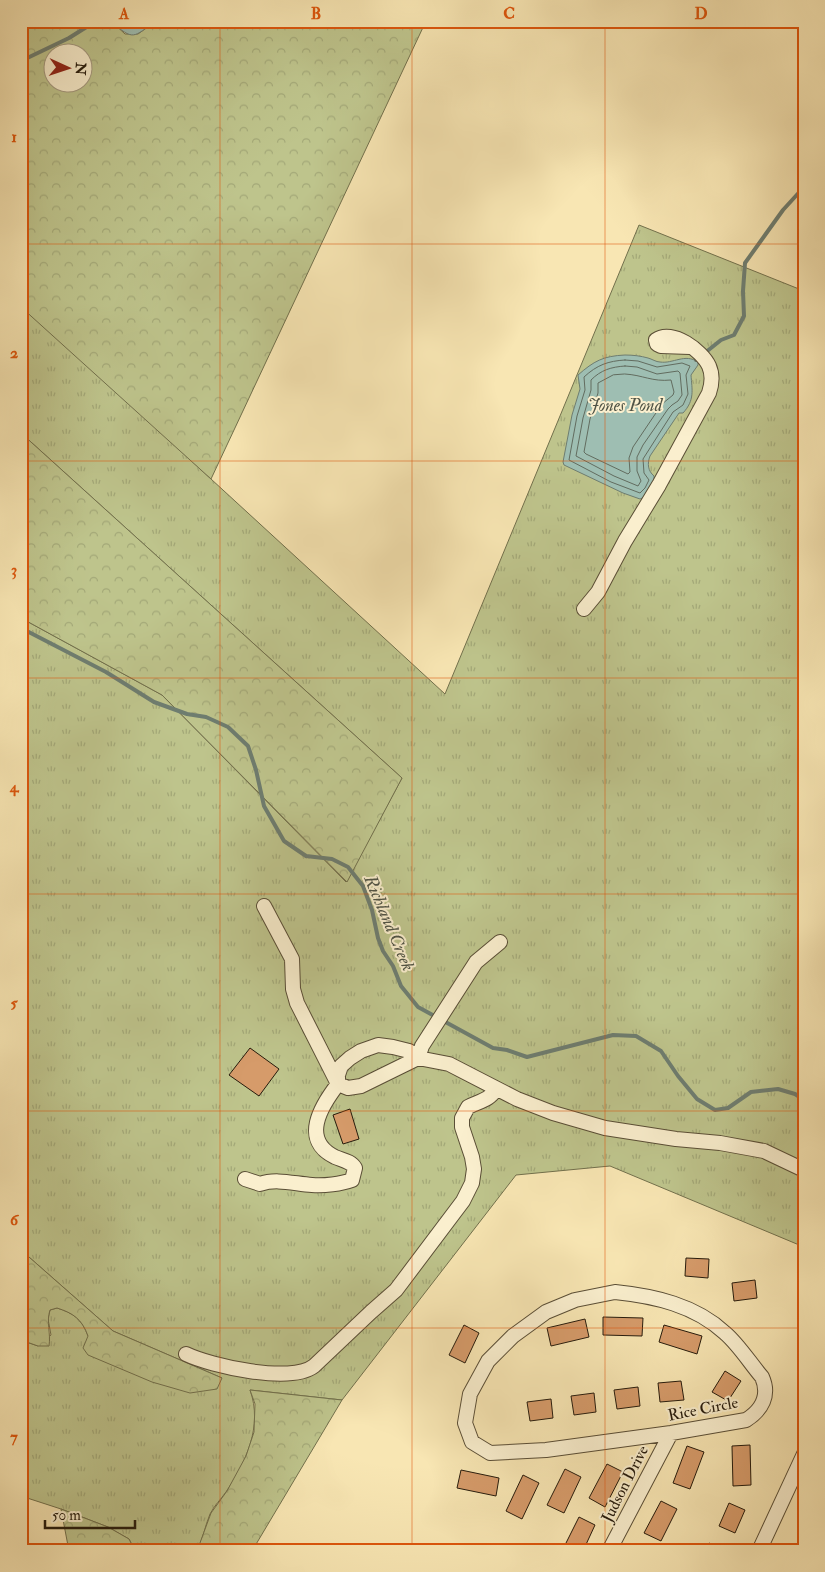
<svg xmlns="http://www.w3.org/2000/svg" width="825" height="1572" viewBox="0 0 825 1572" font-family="'IM FELL Double Pica',serif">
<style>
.grass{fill:url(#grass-tufts);stroke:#72704c}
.forest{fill:url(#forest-crowns);stroke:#72704c;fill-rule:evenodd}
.water{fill:#9ebeb2;stroke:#6e7d70}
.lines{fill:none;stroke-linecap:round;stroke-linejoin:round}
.shore{stroke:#626c5f;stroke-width:1}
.stream{stroke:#6e7d70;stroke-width:4}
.building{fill:#d69b6a;stroke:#261b0c}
.minor-casing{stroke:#5a4e36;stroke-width:16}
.minor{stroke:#faefce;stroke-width:14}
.grid{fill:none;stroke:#de560c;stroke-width:1;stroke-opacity:0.55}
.labels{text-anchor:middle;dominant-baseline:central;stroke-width:4;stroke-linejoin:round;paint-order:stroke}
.street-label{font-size:16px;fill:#261b0c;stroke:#faefce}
.water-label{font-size:18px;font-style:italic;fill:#505446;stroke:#faefce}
.neatline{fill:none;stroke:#de560c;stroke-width:2}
.grid-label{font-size:16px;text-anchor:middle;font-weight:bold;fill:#de560c}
</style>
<defs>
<pattern id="grass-tufts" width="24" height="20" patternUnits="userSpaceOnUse" patternTransform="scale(1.25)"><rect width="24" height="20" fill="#bec48c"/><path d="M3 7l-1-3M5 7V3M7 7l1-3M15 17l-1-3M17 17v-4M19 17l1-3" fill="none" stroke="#a3a878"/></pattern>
<pattern id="forest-crowns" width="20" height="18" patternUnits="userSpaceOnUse" patternTransform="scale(1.25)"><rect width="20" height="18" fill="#bec48c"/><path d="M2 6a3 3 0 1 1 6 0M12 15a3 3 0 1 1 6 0" fill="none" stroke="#a3a878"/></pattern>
</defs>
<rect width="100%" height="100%" fill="#f8e6b3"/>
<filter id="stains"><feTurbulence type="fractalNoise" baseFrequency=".004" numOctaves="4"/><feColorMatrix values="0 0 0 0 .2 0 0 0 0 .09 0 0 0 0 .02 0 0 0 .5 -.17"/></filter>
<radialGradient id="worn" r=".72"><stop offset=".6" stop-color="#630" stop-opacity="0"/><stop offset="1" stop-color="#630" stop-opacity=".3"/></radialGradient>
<path class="grass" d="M639,225L804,291V1247L610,1166L516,1175L342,1400L250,1390C263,1426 246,1462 226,1492C221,1499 214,1506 210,1514C205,1526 203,1539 197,1551H135L129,1539L108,1527L61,1509L21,1496V1340L38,1346L51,1335L48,1319L50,1310L57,1308C73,1313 82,1319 88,1336L222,1378L113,1331L21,1250V618L162,695L346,882L402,778L21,433V302L211,479L445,694Z"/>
<path class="forest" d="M21,21H111L125,34H138L156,21H426L211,479L21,307ZM52,52H82V82H52Z
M21,433L402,778L347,882L162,695L21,618Z
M21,1250L113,1331L222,1378L217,1389L190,1393L152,1382L88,1355L83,1348L88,1336C82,1319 73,1313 57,1308L50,1310C46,1322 51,1333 49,1346H38L21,1340Z
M250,1390L342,1400L252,1551H197L211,1513L227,1491L246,1456L254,1432L255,1404Z
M61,1509L108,1527L129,1539L135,1551H69Z"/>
<path class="water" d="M111,21H156C133,37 134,42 111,21Z
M625,355C633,355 641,356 648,358C652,359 656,362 660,362C673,364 685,353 698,362V365L691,375C692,390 695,400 683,413H679L677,416L650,456C647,464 648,471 654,476V481L645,497L640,499L623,493L564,465L563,462L572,415L580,389L578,375C594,361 603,356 625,355Z"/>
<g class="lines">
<path class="shore" d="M625,360L638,361L657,367L682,363L690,366L686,375L688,394L683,405L673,412L643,459L644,473L649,480L645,488L640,493L611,482L569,460L577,416L585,390L584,377C597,365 608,361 625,360Z
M625,366L637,367L657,374L678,371L680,373L682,395L678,401L672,405L668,409L643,445L637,457V471L641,481L638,486L614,476L576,456L583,418L591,390V380C601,370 611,367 625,366Z
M625,374C643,375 652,382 671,380L674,392L673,395L662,404L633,447L629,458L630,472L628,474L586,454L584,452L590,419L598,393V383L613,375Z"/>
<path class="stream" d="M21,61L69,38L96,21
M696,360L721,340L734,335L744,316L743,291L745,263L783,210L804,187
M21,628L106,672L154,702L187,714L206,717L228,727L248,746L256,770L264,806L284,841L306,856L332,859L348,867L363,886L372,910L378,938L383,951L393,966L401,986L418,1007L493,1048L507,1050L527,1057L613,1035L636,1036L661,1051L678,1076L697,1099L715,1110L728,1108L751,1092L778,1089L795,1094L804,1100"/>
</g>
<path class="building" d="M250,1048L279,1069L259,1096L229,1075Z
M350,1109L359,1139L343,1144L333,1115Z
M686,1258L709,1259L708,1278L685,1276Z
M755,1280L757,1298L734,1301L732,1283Z
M603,1317L643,1318L642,1336L603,1335Z
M585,1319L589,1337L551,1346L547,1328Z
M464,1325L479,1333L465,1363L449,1355Z
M664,1325L702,1336L697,1354L659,1342Z
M725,1371L741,1381L728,1401L712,1392Z
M681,1381L684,1400L660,1402L658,1383Z
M638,1387L640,1406L617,1409L614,1390Z
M594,1393L596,1412L574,1415L571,1396Z
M551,1399L553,1418L530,1421L527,1402Z
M750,1445L751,1485L733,1486L732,1446Z
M687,1446L704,1452L690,1489L673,1483Z
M607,1464L623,1472L605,1507L589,1498Z
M565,1469L581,1477L564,1513L547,1505Z
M461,1470L499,1478L496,1496L457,1488Z
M523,1475L539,1483L522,1519L506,1511Z
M661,1501L677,1509L661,1541L644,1533Z
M729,1503L745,1510L735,1533L719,1526Z
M579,1517L595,1525L583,1551H562Z
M709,1543L725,1551H705Z"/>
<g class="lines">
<defs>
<path id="minor" d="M584,609L598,592L625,541L659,485L709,393C712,384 713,375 709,366C702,351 672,328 656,340L657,344L661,346L690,347
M500,942L476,962L422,1046L418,1058L361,1086L348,1088L338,1084V1075L341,1066L350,1058L361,1051L378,1045L393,1047L409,1051L418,1058L449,1064L517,1099L553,1113L605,1128L676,1139L720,1143L764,1151L804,1170
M245,1179L260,1184C277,1178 295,1184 312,1185C324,1186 341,1184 352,1180L355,1168C351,1161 342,1160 335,1157C300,1140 321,1106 338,1084L297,1003L293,989L292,959L264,906
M615,1292C654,1296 695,1305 725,1333C739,1345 750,1363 762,1377C770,1395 762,1410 746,1420L671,1433L546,1450L490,1453L472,1442L465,1423L470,1394L488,1361L513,1336L546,1312L575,1300Z
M186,1354C211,1366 291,1384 314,1366L371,1312L396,1290L463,1201L472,1183L474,1169L472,1157L462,1127V1118L468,1107C479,1101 489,1101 496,1089
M609,1551L671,1433
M759,1551L804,1454"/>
</defs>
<use href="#minor" class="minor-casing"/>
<use href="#minor" class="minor"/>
</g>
<path class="grid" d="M220,21V1551M412,21V1551M605,21V1551M21,244H804M21,461H804M21,678H804M21,894H804M21,1111H804M21,1328H804"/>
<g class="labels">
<g class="street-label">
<text transform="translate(703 1409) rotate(-11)">Rice Circle</text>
<text transform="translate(625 1484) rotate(-63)">Judson Drive</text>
</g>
<g class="water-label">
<text x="625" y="405">Jones Pond</text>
<text transform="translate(389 923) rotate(67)">Richland Creek</text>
</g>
</g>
<rect width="825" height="1572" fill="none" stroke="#f8e6b3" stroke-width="55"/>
<g transform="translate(68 68) rotate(93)"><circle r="24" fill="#faefce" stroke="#a59a80"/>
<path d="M0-4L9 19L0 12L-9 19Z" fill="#8f2418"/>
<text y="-8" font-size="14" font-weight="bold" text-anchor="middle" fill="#261b0c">N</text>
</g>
<path d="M45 1520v8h90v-8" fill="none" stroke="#261b0c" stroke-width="2.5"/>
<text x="52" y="1520" font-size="15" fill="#261b0c" stroke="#faefce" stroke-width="4" paint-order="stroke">50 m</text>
<rect x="28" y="28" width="770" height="1516" class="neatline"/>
<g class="grid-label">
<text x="124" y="19">A</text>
<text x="316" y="19">B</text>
<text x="509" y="19">C</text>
<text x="701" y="19">D</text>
<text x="14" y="142">1</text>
<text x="14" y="358">2</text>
<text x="14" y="575">3</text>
<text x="14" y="792">4</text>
<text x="14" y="1008">5</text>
<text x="14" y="1225">6</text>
<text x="14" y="1442">7</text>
</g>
<rect width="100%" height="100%" filter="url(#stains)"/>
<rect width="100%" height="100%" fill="url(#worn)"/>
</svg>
